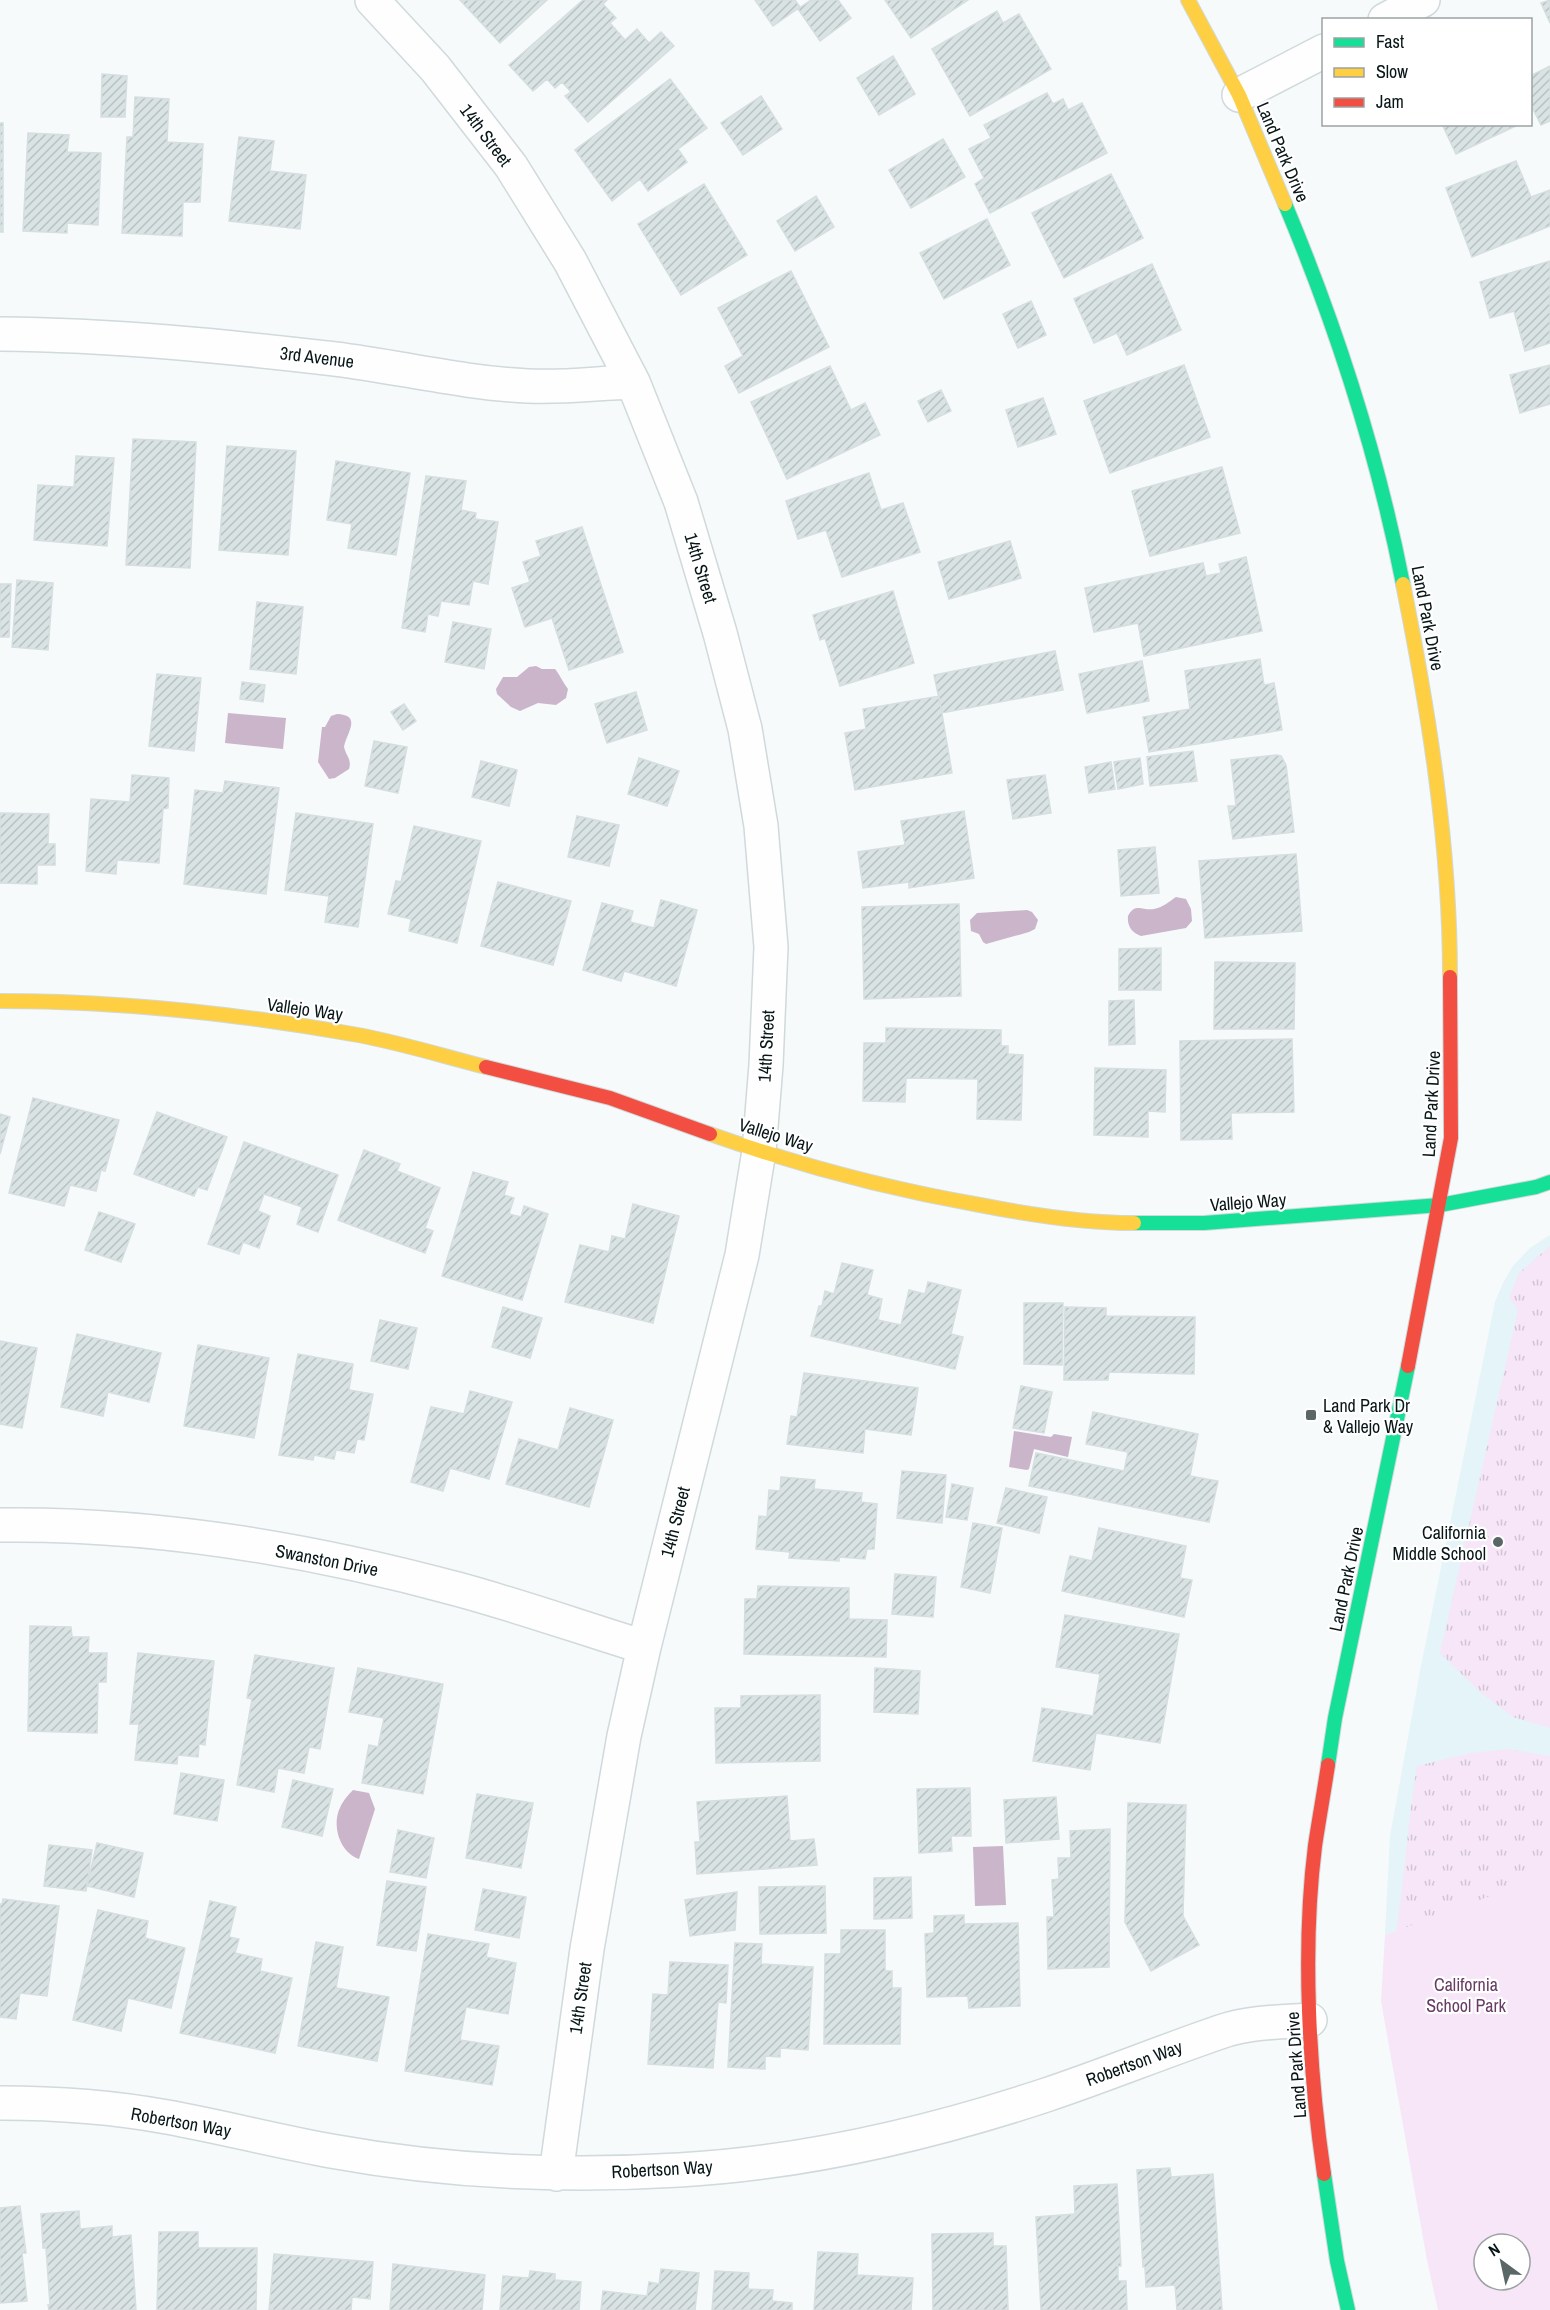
<svg xmlns="http://www.w3.org/2000/svg" width="1550" height="2310" viewBox="0 0 1550 2310" font-family="'Archivo Narrow',sans-serif">
<style>
.built{fill:#e4f4f8}
.grass{fill:url(#grass-tufts);fill-rule:evenodd}
.park{fill:#f6e6f7;fill-rule:evenodd}
.water{fill:#cbb5ca}
.building{fill:url(#building-hatch);stroke:#d6dee0;stroke-width:1.5}
.lines{fill:none;stroke-linecap:round;stroke-linejoin:round}
.street-casing{stroke:#d0d9db;stroke-width:36}
.fast-casing{stroke:#d0d9db;stroke-width:16}
.slow-casing{stroke:#d0d9db;stroke-width:16}
.jam-casing{stroke:#d0d9db;stroke-width:16}
.street{stroke:#fefefe;stroke-width:33}
.fast{stroke:#16e098;stroke-width:14}
.slow{stroke:#ffcf43;stroke-width:14}
.jam{stroke:#f24e42;stroke-width:14}
.poi-dot{fill:#5b6667;stroke:#fff;stroke-width:2}
.labels{text-anchor:middle;dominant-baseline:central;stroke-width:4.5;stroke-linejoin:round;paint-order:stroke}
.street-label{font-size:18px;fill:#081618;stroke:#fff}
.poi-label{font-size:18px;fill:#081618;stroke:#fff;text-anchor:start}
.park-label{font-size:18px;fill:#683b64;stroke:#fff}
</style>
<defs>
<pattern id="grass-tufts" width="24" height="20" patternUnits="userSpaceOnUse" patternTransform="scale(1.5)"><rect width="24" height="20" fill="#f6e6f7"/><path d="M3 7l-1-3M5 7V3M7 7l1-3M15 17l-1-3M17 17v-4M19 17l1-3" fill="none" stroke="#d1c5d3"/></pattern>
<pattern id="building-hatch" width="6" height="6" patternUnits="userSpaceOnUse" patternTransform="scale(1.5)"><rect width="6" height="6" fill="#d9e3e4"/><path d="M-1 1l2-2M0 6l6-6M5 7l2-2" fill="none" stroke="#b9c2c3"/></pattern>
</defs>
<rect width="100%" height="100%" fill="#f6fafb"/>
<path class="built" d="M1550,1235V1874L1385,1935L1390,1836L1421,1666L1495,1302L1503,1283L1513,1266L1530,1248Z"/>
<path class="grass" d="M1550,1246V1728L1513,1717L1481,1693L1440,1653L1518,1310L1509,1298L1519,1273Z
M1508,1749L1550,1756V2310H1449L1391,1960C1404,1896 1406,1831 1417,1766L1471,1753ZM1484,2244H1520V2280H1484Z"/>
<path class="park" d="M1550,1874V2310H1438L1427,2260L1381,2001L1385,1935ZM1484,2244H1520V2280H1484Z"/>
<path class="water" d="M536,666L542,669H555C558,672 564,684 568,689L566,698L556,705L538,703L520,711L511,707L497,694L496,689L503,677H517L529,667Z
M228,713L286,718L283,749L225,743Z
M337,714C363,715 346,734 344,747C346,756 352,759 349,769L335,778L329,779L318,762L322,727H325L331,716Z
M1176,897L1186,899L1191,909L1192,921L1186,928L1141,936C1132,933 1127,926 1128,916C1135,902 1143,911 1154,909C1162,908 1170,901 1176,897Z
M1027,910L1032,912L1038,920L1035,929L1029,932L986,944L983,942L979,934L971,931L970,920L977,913Z
M1014,1431L1051,1437L1054,1434L1072,1437L1068,1457L1034,1449L1029,1469L1027,1470L1009,1467Z
M353,1790L369,1793L375,1809L359,1859C341,1853 332,1828 339,1810C342,1802 347,1796 353,1790Z
M1003,1846L1006,1905L975,1906L973,1847Z"/>
<path class="building" d="M460,0H547L500,43Z
M583,0H607L603,4L616,18L610,23L625,40L637,29L649,43L661,32L674,46L588,122L565,96L571,92L562,82L555,88L547,79L533,91L509,65Z
M755,0H795L800,7L773,26Z
M811,0H838L851,18L820,41L798,9Z
M885,0H968L911,38Z
M1550,0V23L1541,3Z
M997,11L1003,23L1019,14L1051,69L970,116L932,49Z
M893,56L915,94L879,115L857,78Z
M1550,66V121L1541,125L1530,103V76Z
M102,74L127,76L125,117H101Z
M670,79L707,128L678,149L687,162L648,191L640,179L612,201L575,150Z
M1047,93L1053,104L1063,99L1068,110L1082,103L1107,153L990,213L975,184L984,178L969,149L991,138L984,125Z
M761,96L782,129L743,155L721,123Z
M135,97L169,99L167,142L203,144L200,202H183L182,236L122,233L127,137H133Z
M0,123H3V232H0Z
M1442,124H1520L1456,154Z
M28,133L69,135L67,152L101,153L98,225L67,223V233L23,231Z
M239,137L274,141L270,171L306,175L300,229L229,221Z
M943,139L965,177L911,208L889,170Z
M1516,161L1531,197L1550,190V226L1472,257L1446,188Z
M1111,174L1143,238L1064,278L1032,213Z
M704,184L747,255L681,295L638,224Z
M816,196L834,227L795,251L777,221Z
M987,219L1010,265L944,299L920,253Z
M1550,261V343L1525,351L1514,311L1490,318L1480,282Z
M1152,264L1181,330L1127,355L1117,333L1094,343L1074,299Z
M791,271L829,347L739,393L725,366L743,356L718,308Z
M1031,301L1046,335L1018,348L1003,314Z
M1184,365L1210,437L1110,473L1084,401Z
M1550,365V404L1520,413L1510,375Z
M830,366L851,410L865,403L880,435L787,479L751,402Z
M941,390L951,411L928,422L918,401Z
M1043,398L1056,434L1018,447L1006,410Z
M133,439L196,442L190,568L126,565Z
M227,446L296,451L288,555L219,550Z
M76,456L114,458L107,546L34,540L38,485L74,487Z
M336,461L410,473L396,555L348,548L352,524L327,520Z
M1222,467L1240,533L1150,556L1132,491Z
M869,473L881,510L903,503L920,552L842,577L826,530L798,539L786,501Z
M426,476L466,481L461,510L476,513L475,519L498,522L488,584L473,581L469,605L441,601L438,616L428,614L425,632L402,628Z
M582,527L623,652L569,670L552,618L525,627L512,588L530,582L523,562L541,556L536,541Z
M1010,541L1021,578L949,599L938,562Z
M1246,557L1262,631L1144,656L1138,623L1094,632L1085,588L1203,563L1206,576L1221,573L1219,564Z
M17,580L53,583L48,650L12,647Z
M0,584H11L9,637H0Z
M893,591L914,663L840,686L825,638L820,640L813,615Z
M257,602L303,607L296,674L250,669Z
M453,622L491,629L484,669L445,662Z
M1055,651L1063,690L942,713L934,675Z
M1260,659L1264,685L1274,683L1282,730L1149,752L1143,717L1190,709L1185,671Z
M1142,661L1149,701L1087,713L1079,674Z
M157,674L201,678L194,751L149,746Z
M242,682L265,685L263,702L240,699Z
M636,692L647,730L607,743L595,704Z
M939,696L952,773L855,790L845,733L866,729L863,709Z
M404,704L416,721L403,730L391,712Z
M374,741L407,747L398,793L365,786Z
M1193,751L1197,781L1150,786L1147,757Z
M1276,755L1281,756L1286,765L1294,832L1233,839L1228,806H1236L1231,760Z
M639,758L679,771L667,806L628,794Z
M1140,758L1143,784L1118,789L1114,762Z
M481,761L517,770L509,806L472,797Z
M1111,762L1115,789L1089,793L1085,767Z
M132,775L169,778L168,808L163,809L159,863L117,860L116,874L86,871L91,799L130,802Z
M1045,775L1051,813L1013,819L1007,780Z
M225,781L279,788L266,894L184,884L195,790L223,793Z
M964,811L974,878L909,888V882L863,888L858,852L905,845L901,821Z
M0,813L49,814L48,844H55V865H37V884L0,883Z
M296,813L373,824L358,927L325,922L329,896L285,890Z
M577,816L619,825L609,866L568,857Z
M414,826L481,841L457,943L409,931L411,919L388,914L396,881L401,882Z
M1155,847L1159,893L1121,896L1118,850Z
M1296,854L1302,931L1205,938L1199,861Z
M498,882L571,901L553,965L481,946Z
M661,900L697,910L676,986L624,971L621,981L583,970L602,903L633,911L630,922L654,928Z
M959,904L961,996L864,999L862,907Z
M1161,948V990H1119V949Z
M1215,962L1295,963L1294,1029H1214Z
M1134,1000L1135,1044L1109,1045V1001Z
M886,1028L1001,1030V1046H1008V1054L1023,1055L1021,1120L977,1119L978,1079L906,1078L905,1102L863,1101L864,1043H886Z
M1292,1039L1294,1112L1231,1113L1232,1139L1181,1140L1180,1041Z
M1095,1068L1166,1070L1165,1112L1148,1111V1137L1094,1135Z
M33,1098L119,1120L105,1171L101,1170L96,1191L70,1185L64,1206L9,1193Z
M157,1112L227,1137L207,1190L198,1187L194,1196L134,1174Z
M0,1114L10,1117L0,1154Z
M244,1142L338,1175L318,1232L297,1224L302,1207L264,1194L258,1211L270,1216L259,1248L243,1242L239,1254L208,1244Z
M364,1150L400,1164L397,1171L440,1188L425,1228L433,1231L425,1253L338,1220Z
M473,1172L508,1182L504,1195L514,1198L509,1214L521,1217L524,1206L548,1214L522,1300L442,1276Z
M633,1204L679,1216L653,1323L565,1302L580,1245L609,1252L612,1236L625,1239Z
M99,1212L135,1224L121,1262L85,1250Z
M842,1263L873,1270L867,1295L882,1299L878,1320L901,1325L909,1290L925,1294L928,1282L961,1290L951,1334L963,1337L955,1369L811,1336L819,1306H822L825,1291L834,1294Z
M1024,1303H1063L1062,1365L1024,1364Z
M503,1307L542,1318L530,1358L492,1347Z
M1065,1307L1106,1308V1316L1195,1317L1194,1374L1109,1372L1108,1380H1064Z
M380,1320L417,1328L408,1369L371,1361Z
M77,1334L161,1353L149,1402L108,1392L103,1416L61,1407Z
M0,1341L37,1348L22,1428L0,1424Z
M198,1345L269,1358L254,1438L184,1426Z
M298,1354L353,1364L349,1390L373,1394L364,1440L357,1439L354,1453L336,1450L334,1459L314,1455L313,1460L279,1455Z
M804,1373L918,1388L911,1435L865,1429L863,1453L787,1444L791,1416L797,1417Z
M1021,1386L1052,1392L1044,1433L1013,1428Z
M470,1391L512,1402L489,1479L450,1468L443,1491L411,1482L431,1407L464,1414Z
M570,1408L613,1420L589,1507L506,1484L519,1439L558,1450Z
M1093,1412L1198,1434L1190,1476L1218,1481L1209,1522L1029,1486L1036,1453L1124,1471L1128,1452L1086,1444Z
M902,1471L946,1475L942,1523L897,1518Z
M781,1477L815,1480L814,1489L862,1493L861,1502L877,1504L874,1549H867L865,1559L839,1557V1561L789,1558L790,1552L756,1549L759,1516L767,1517L769,1490L780,1491Z
M952,1484L973,1488L967,1520L946,1517Z
M1006,1488L1047,1497L1039,1533L997,1523Z
M973,1523L1002,1528L990,1593L961,1587Z
M1099,1528L1186,1546L1180,1578L1192,1580L1184,1617L1062,1591L1070,1556L1092,1561Z
M895,1574L936,1577L933,1617L892,1614Z
M758,1586L849,1588V1619L887,1620L886,1657L744,1654L745,1599H757Z
M1065,1615L1179,1634L1160,1743L1096,1733L1090,1770L1033,1761L1042,1708L1093,1716L1100,1674L1056,1667Z
M30,1626L71,1627L72,1637H89L88,1653H107L106,1682H98L97,1733L28,1731Z
M138,1653L214,1661L205,1745L199,1744L198,1757L178,1755L177,1764L135,1760L139,1724H130Z
M255,1655L334,1668L320,1749L309,1747L304,1773L278,1768L274,1792L237,1785L252,1699L247,1698Z
M358,1668L443,1684L423,1794L362,1783L369,1745L378,1747L384,1718L349,1712Z
M875,1668L920,1671L918,1714L874,1712Z
M820,1695V1761L716,1763L715,1708H741V1696Z
M181,1773L224,1780L217,1821L174,1814Z
M293,1780L333,1789L322,1836L282,1827Z
M970,1788L971,1836H951L952,1851L919,1853L917,1789Z
M477,1794L533,1803L521,1868L466,1858Z
M787,1796L790,1841L814,1839L817,1865L697,1874L695,1842H700L697,1802Z
M1056,1797L1059,1839L1006,1843L1004,1800Z
M1128,1803L1186,1805L1183,1916L1199,1945L1151,1971L1125,1922Z
M1110,1829L1109,1967L1048,1969L1047,1917H1054L1052,1880L1059,1879L1058,1858H1071L1070,1831Z
M398,1830L434,1838L426,1878L390,1872Z
M97,1843L143,1853L134,1897L87,1886Z
M49,1845L92,1850L86,1891L44,1886Z
M911,1877L912,1918L874,1919V1878Z
M387,1881L426,1887L416,1951L377,1945Z
M825,1886L826,1933L760,1934L759,1887Z
M483,1889L526,1897L519,1938L475,1930Z
M737,1892L735,1930L690,1936L685,1900Z
M3,1899L59,1906L47,1996L20,1993L16,2019L0,2017V1904H2Z
M210,1901L236,1907L229,1937L239,1939L235,1953L262,1959L260,1971L292,1978L275,2053L180,2033Z
M98,1910L148,1921L145,1938L185,1948L171,2008L128,1998L121,2031L73,2020Z
M964,1915V1924L1018,1923L1020,2006L969,2008L968,1996L927,1997L925,1934L934,1933V1916Z
M841,1930H885V1971H892V1988H901L900,2044H824L825,1954H841Z
M428,1934L489,1944L486,1957L516,1963L508,2014L466,2007L460,2040L499,2046L492,2085L405,2071Z
M316,1942L343,1947L336,1988L389,1997L377,2061L298,2046Z
M735,1943L762,1944L761,1964L813,1967L808,2050L780,2048V2057L765,2056V2069L728,2067Z
M670,1962L728,1965L726,2003L718,2002L713,2068L648,2064L653,1994L668,1995Z
M1170,2168L1171,2177L1213,2174L1222,2310H1177L1175,2285L1146,2287L1145,2267H1143L1137,2170Z
M1117,2184L1121,2266H1118V2281H1126L1127,2310H1041L1036,2217L1075,2214L1074,2186Z
M20,2206L26,2253H22L27,2301L0,2303V2208Z
M79,2211L80,2229L112,2226V2237L131,2235L136,2310H49L48,2305H50L46,2248H43L41,2214Z
M159,2232H198V2248H257L256,2310H157Z
M993,2233V2246H1006L1008,2310H933L932,2234Z
M818,2252L858,2254L857,2275L913,2278L911,2310H814Z
M274,2254L373,2262L370,2299L352,2297L351,2310H269Z
M393,2264L485,2275L482,2310H390Z
M661,2269L699,2273L695,2310H601L603,2291L647,2296L649,2282L659,2284Z
M530,2271L555,2274V2280L581,2282L579,2310H500L503,2276L529,2278Z
M715,2271L749,2273L748,2289L773,2290L772,2301L792,2303V2310H712Z"/>
<g class="lines">
<defs>
<path id="street" d="M372,0L435,68L511,166L570,261L633,382L681,502L720,633L745,729L761,826L771,947L766,1065L759,1151L742,1255L644,1647L624,1736L587,1949L556,2174
M1385,20L1423,0
M1239,95L1324,51
M0,334C112,335 223,346 335,359C399,367 463,383 528,386C563,388 598,383 633,382
M0,1525C154,1523 309,1549 457,1589C520,1606 582,1628 644,1647
M0,2103C56,2103 112,2107 167,2117C222,2127 276,2141 331,2151C446,2172 563,2177 679,2170C804,2163 928,2134 1046,2095C1106,2075 1164,2051 1223,2031C1251,2022 1281,2022 1310,2020"/>
<path id="fast" d="M1285,204C1337,328 1377,452 1403,584
M1134,1223H1204L1440,1205L1536,1187L1550,1182
M1328,1765L1335,1718L1408,1366
M1324,2174L1337,2261L1348,2310"/>
<path id="slow" d="M1188,0L1239,95L1285,204
M1403,584C1429,713 1450,845 1450,977
M0,1001C119,1001 241,1014 358,1035C401,1043 443,1056 486,1067
M710,1134C798,1165 888,1189 980,1205C1031,1215 1082,1223 1134,1223"/>
<path id="jam" d="M486,1067L610,1098L710,1134
M1408,1366L1451,1138L1450,977
M1324,2174C1309,2072 1302,1949 1315,1846C1319,1819 1324,1792 1328,1765"/>
</defs>
<use href="#street" class="street-casing"/>
<use href="#fast" class="fast-casing"/>
<use href="#slow" class="slow-casing"/>
<use href="#jam" class="jam-casing"/>
<use href="#street" class="street"/>
<use href="#fast" class="fast"/>
<use href="#slow" class="slow"/>
<use href="#jam" class="jam"/>
</g>
<g class="poi-dot">
<rect x="1305" y="1409" width="12" height="12" rx="3"/>
<circle cx="1498" cy="1542" r="6"/>
</g>
<g class="labels">
<g class="street-label">
<text transform="translate(486 135) rotate(53)">14th Street</text>
<text transform="translate(1283 152) rotate(67)">Land Park Drive</text>
<text transform="translate(317 357) rotate(7)">3rd Avenue</text>
<text transform="translate(701 568) rotate(73)">14th Street</text>
<text transform="translate(1428 618) rotate(79)">Land Park Drive</text>
<text transform="translate(305 1009) rotate(8)">Vallejo Way</text>
<text transform="translate(766 1046) rotate(-87)">14th Street</text>
<text transform="translate(1431 1104) rotate(-87)">Land Park Drive</text>
<text transform="translate(776 1135) rotate(17)">Vallejo Way</text>
<text transform="translate(1248 1202) rotate(-4)">Vallejo Way</text>
<text transform="translate(675 1522) rotate(-76)">14th Street</text>
<text transform="translate(327 1560) rotate(11)">Swanston Drive</text>
<text transform="translate(1346 1579) rotate(-78)">Land Park Drive</text>
<text transform="translate(580 1998) rotate(-82)">14th Street</text>
<text transform="translate(1134 2063) rotate(-20)">Robertson Way</text>
<text transform="translate(1296 2065) rotate(-94)">Land Park Drive</text>
<text transform="translate(181 2122) rotate(10)">Robertson Way</text>
<text transform="translate(662 2169) rotate(-3)">Robertson Way</text>
</g>
<g class="poi-label">
<text x="1323" y="1405">Land Park Dr<tspan x="1323" dy="21">&amp; Vallejo Way</tspan></text>
<text x="1486" y="1532" text-anchor="end">California<tspan x="1486" dy="21">Middle School</tspan></text>
</g>
<g class="park-label">
<text x="1466" y="1984">California<tspan x="1466" dy="21">School Park</tspan></text>
</g>
</g>
<rect x="1322" y="18" width="210" height="108" fill="#ffffff" stroke="#9ca2a3" stroke-width="1.5"/>
<rect x="1334" y="38" width="30" height="9" fill="#16e098" stroke="#9ca2a3" stroke-width="1.5"/>
<text x="1376" y="48" font-size="18" fill="#081618">Fast</text>
<rect x="1334" y="68" width="30" height="9" fill="#ffcf43" stroke="#9ca2a3" stroke-width="1.5"/>
<text x="1376" y="78" font-size="18" fill="#081618">Slow</text>
<rect x="1334" y="98" width="30" height="9" fill="#f24e42" stroke="#9ca2a3" stroke-width="1.5"/>
<text x="1376" y="108" font-size="18" fill="#081618">Jam</text>
<g transform="translate(1502 2262) rotate(327)"><circle r="28" fill="#ffffff" stroke="#9ca2a3" stroke-width="1.5"/>
<path d="M0-4.5L10 22L0 15L-10 22Z" fill="#5b6667"/>
<text y="-9" font-size="16" font-weight="bold" text-anchor="middle" fill="#081618">N</text>
</g>
</svg>
